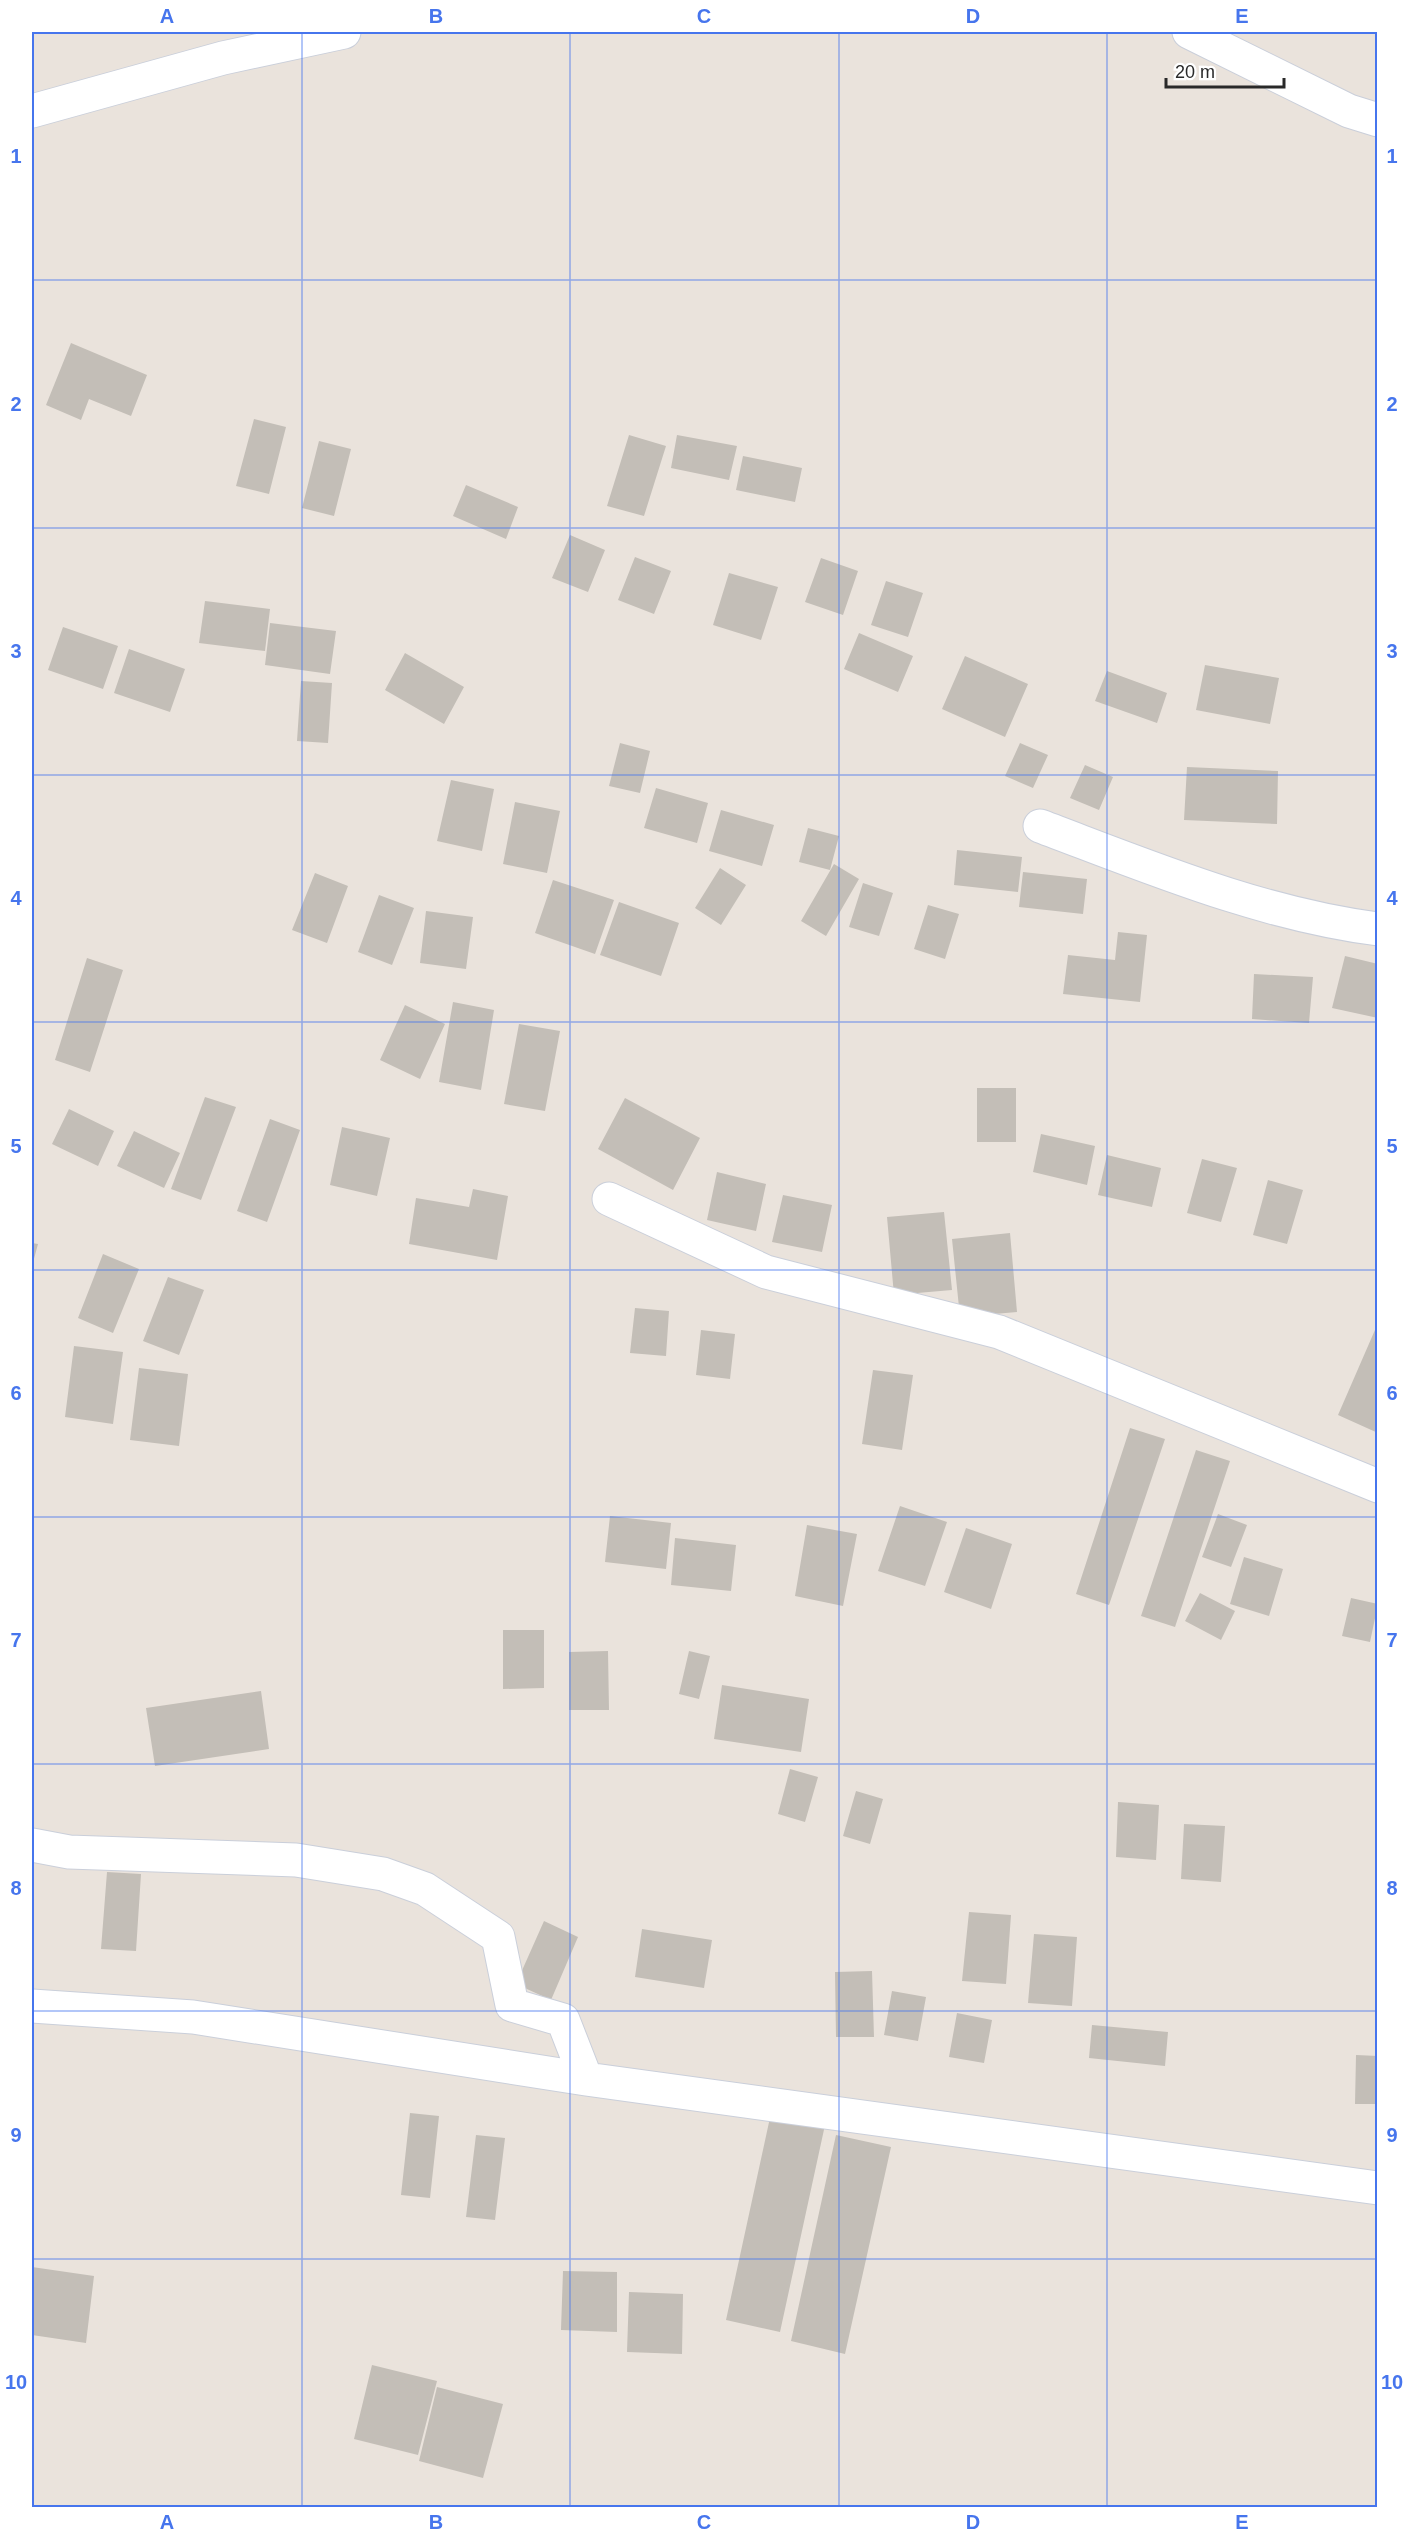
<svg xmlns="http://www.w3.org/2000/svg" width="1409" height="2539" viewBox="0 0 1409 2539" font-family="Arial,sans-serif">
<style>
.building{fill:#c3beb7}
.lines{fill:none;stroke-linecap:round;stroke-linejoin:round}
.minor-casing{stroke:#cacfda;stroke-width:35}
.minor{stroke:#fff;stroke-width:33}
.grid{fill:none;stroke:#4675ed;stroke-width:1.5;stroke-opacity:0.55}
.neatline{fill:none;stroke:#4675ed;stroke-width:2}
.grid-label{font-size:20px;text-anchor:middle;font-weight:bold;fill:#4675ed}
</style>
<rect width="100%" height="100%" fill="#eae3dc"/>
<path class="building" d="M71,343L147,375L131,416L89,399L81,420L46,405Z
M254,419L286,427L269,494L236,486Z
M629,435L666,446L644,516L607,506Z
M677,435L737,446L729,480L671,468Z
M319,441L351,449L334,516L302,508Z
M743,456L802,468L795,502L736,490Z
M466,485L518,507L506,539L453,516Z
M570,535L605,550L588,592L552,578Z
M635,557L671,571L654,614L618,600Z
M821,558L858,571L843,615L805,602Z
M729,573L778,587L761,640L713,625Z
M886,581L923,593L908,637L871,625Z
M205,601L270,609L265,651L199,643Z
M270,623L336,631L330,674L265,665Z
M63,627L118,646L103,689L48,670Z
M859,633L913,656L898,692L844,669Z
M129,649L185,669L170,712L114,693Z
M405,653L464,687L444,724L385,690Z
M965,656L1028,684L1005,737L942,709Z
M1205,665L1279,678L1270,724L1196,710Z
M1107,671L1167,693L1157,723L1095,701Z
M301,681L332,683L328,743L297,741Z
M620,743L650,751L640,793L609,786Z
M1020,743L1048,755L1033,788L1005,776Z
M1085,765L1113,777L1099,810L1070,798Z
M1187,767L1278,771L1277,824L1184,820Z
M451,780L494,789L482,851L437,841Z
M656,788L708,803L697,843L644,828Z
M515,802L560,811L547,873L503,864Z
M721,810L774,825L762,866L709,851Z
M808,828L839,836L830,870L799,862Z
M957,850L1022,857L1018,892L954,885Z
M834,864L859,879L826,936L801,921Z
M720,868L746,885L721,925L695,908Z
M1023,872L1087,879L1083,914L1019,907Z
M315,873L348,886L327,943L292,930Z
M553,880L614,900L595,954L535,933Z
M863,883L893,893L879,936L849,927Z
M379,895L414,908L392,965L358,952Z
M619,902L679,923L661,976L600,955Z
M928,905L959,914L945,959L914,949Z
M426,911L473,917L466,969L420,963Z
M1118,932L1147,935L1140,1002L1063,994L1068,955L1115,960Z
M1345,956L1378,964V1018L1332,1008Z
M87,958L123,970L90,1072L55,1060Z
M1254,974L1313,977L1309,1023L1252,1019Z
M453,1002L494,1010L481,1090L439,1082Z
M405,1005L445,1024L420,1079L380,1060Z
M519,1024L560,1031L545,1111L504,1104Z
M977,1088H1016V1142H977Z
M205,1097L236,1107L201,1200L171,1189Z
M625,1098L700,1138L673,1190L598,1149Z
M69,1109L114,1131L98,1166L52,1144Z
M270,1119L300,1130L267,1222L237,1211Z
M342,1127L390,1138L377,1196L330,1185Z
M134,1131L180,1153L164,1188L117,1166Z
M1041,1134L1095,1146L1087,1185L1033,1172Z
M1107,1155L1161,1168L1152,1207L1098,1195Z
M1202,1159L1237,1168L1221,1222L1187,1213Z
M717,1172L766,1184L756,1231L707,1220Z
M1268,1180L1303,1190L1287,1244L1253,1235Z
M473,1189L508,1196L497,1260L409,1244L416,1198L469,1207Z
M783,1195L832,1205L822,1252L772,1242Z
M944,1212L952,1290L894,1295L887,1217Z
M1010,1233L1017,1312L960,1317L952,1239Z
M32,1243L38,1244L32,1266Z
M103,1254L139,1269L113,1333L78,1318Z
M168,1277L204,1290L179,1355L143,1341Z
M635,1308L669,1311L666,1356L630,1353Z
M1378,1323V1433L1338,1415Z
M701,1330L735,1334L730,1379L696,1375Z
M74,1346L123,1352L113,1424L65,1417Z
M139,1368L188,1374L179,1446L130,1440Z
M873,1370L913,1375L902,1450L862,1444Z
M1130,1428L1165,1439L1109,1605L1076,1594Z
M1196,1450L1230,1461L1175,1627L1141,1616Z
M900,1506L947,1522L925,1586L878,1571Z
M1218,1514L1247,1525L1231,1567L1202,1557Z
M610,1516L671,1523L666,1569L605,1562Z
M807,1525L857,1534L843,1606L795,1596Z
M966,1528L1012,1544L991,1609L944,1592Z
M675,1538L736,1545L731,1591L671,1585Z
M1244,1557L1283,1569L1269,1616L1230,1604Z
M1200,1593L1235,1611L1221,1640L1185,1621Z
M1351,1598L1378,1604L1370,1642L1342,1636Z
M503,1630H544V1688L503,1689Z
M608,1651L609,1710H569V1652Z
M689,1651L710,1656L699,1699L679,1694Z
M722,1685L809,1699L801,1752L714,1739Z
M261,1691L269,1749L155,1766L146,1708Z
M790,1769L818,1777L805,1822L778,1814Z
M856,1791L883,1799L870,1844L843,1836Z
M1118,1802L1159,1805L1156,1860L1116,1857Z
M1184,1824L1225,1826L1221,1882L1181,1879Z
M107,1872L141,1874L136,1951L101,1949Z
M969,1912L1011,1915L1006,1984L962,1981Z
M544,1921L578,1937L551,2000L516,1984Z
M642,1929L712,1940L704,1988L635,1977Z
M1034,1934L1077,1937L1072,2006L1028,2003Z
M872,1971L874,2037H836L835,1972Z
M892,1991L926,1997L918,2041L884,2035Z
M957,2013L992,2020L984,2063L949,2057Z
M1092,2025L1168,2032L1165,2066L1089,2058Z
M1356,2055L1378,2056V2104H1355Z
M410,2113L439,2116L430,2198L401,2195Z
M771,2113L825,2125L780,2332L726,2320Z
M476,2135L505,2138L495,2220L466,2217Z
M836,2135L891,2147L845,2354L791,2341Z
M32,2267L94,2276L86,2343L32,2335Z
M563,2271L617,2272V2332L561,2330Z
M629,2292L683,2294L682,2354L627,2352Z
M372,2365L437,2381L418,2455L354,2439Z
M437,2387L503,2404L483,2478L419,2461Z"/>
<g class="lines">
<defs>
<path id="minor" d="M1189,32L1349,111L1378,120
M32,111L223,58L344,32
M1040,826C1149,867 1261,914 1378,929
M609,1199L766,1272L999,1332L1378,1486
M32,1845L69,1852L296,1860L383,1874L425,1889L498,1937L512,2005L563,2020L586,2079
M32,2006L193,2017L586,2079L1378,2188"/>
</defs>
<use href="#minor" class="minor-casing"/>
<use href="#minor" class="minor"/>
</g>
<path class="grid" d="M302,32V2508M570,32V2508M839,32V2508M1107,32V2508M32,280H1378M32,528H1378M32,775H1378M32,1022H1378M32,1270H1378M32,1517H1378M32,1764H1378M32,2011H1378M32,2259H1378"/>
<rect width="1409" height="2539" fill="none" stroke="#ffffff" stroke-width="66"/>
<path d="M1166 78v9h118v-9" fill="none" stroke="#292929" stroke-width="3"/>
<text x="1175" y="78" font-size="18" fill="#292929" stroke="#ffffff" stroke-width="4.5" paint-order="stroke">20 m</text>
<rect x="33" y="33" width="1343" height="2473" class="neatline"/>
<g class="grid-label">
<text x="167" y="23">A</text>
<text x="436" y="23">B</text>
<text x="704" y="23">C</text>
<text x="973" y="23">D</text>
<text x="1242" y="23">E</text>
<text x="16" y="163">1</text>
<text x="1392" y="163">1</text>
<text x="16" y="411">2</text>
<text x="1392" y="411">2</text>
<text x="16" y="658">3</text>
<text x="1392" y="658">3</text>
<text x="16" y="905">4</text>
<text x="1392" y="905">4</text>
<text x="16" y="1153">5</text>
<text x="1392" y="1153">5</text>
<text x="16" y="1400">6</text>
<text x="1392" y="1400">6</text>
<text x="16" y="1647">7</text>
<text x="1392" y="1647">7</text>
<text x="16" y="1895">8</text>
<text x="1392" y="1895">8</text>
<text x="16" y="2142">9</text>
<text x="1392" y="2142">9</text>
<text x="16" y="2389">10</text>
<text x="1392" y="2389">10</text>
<text x="167" y="2529">A</text>
<text x="436" y="2529">B</text>
<text x="704" y="2529">C</text>
<text x="973" y="2529">D</text>
<text x="1242" y="2529">E</text>
</g>
</svg>
